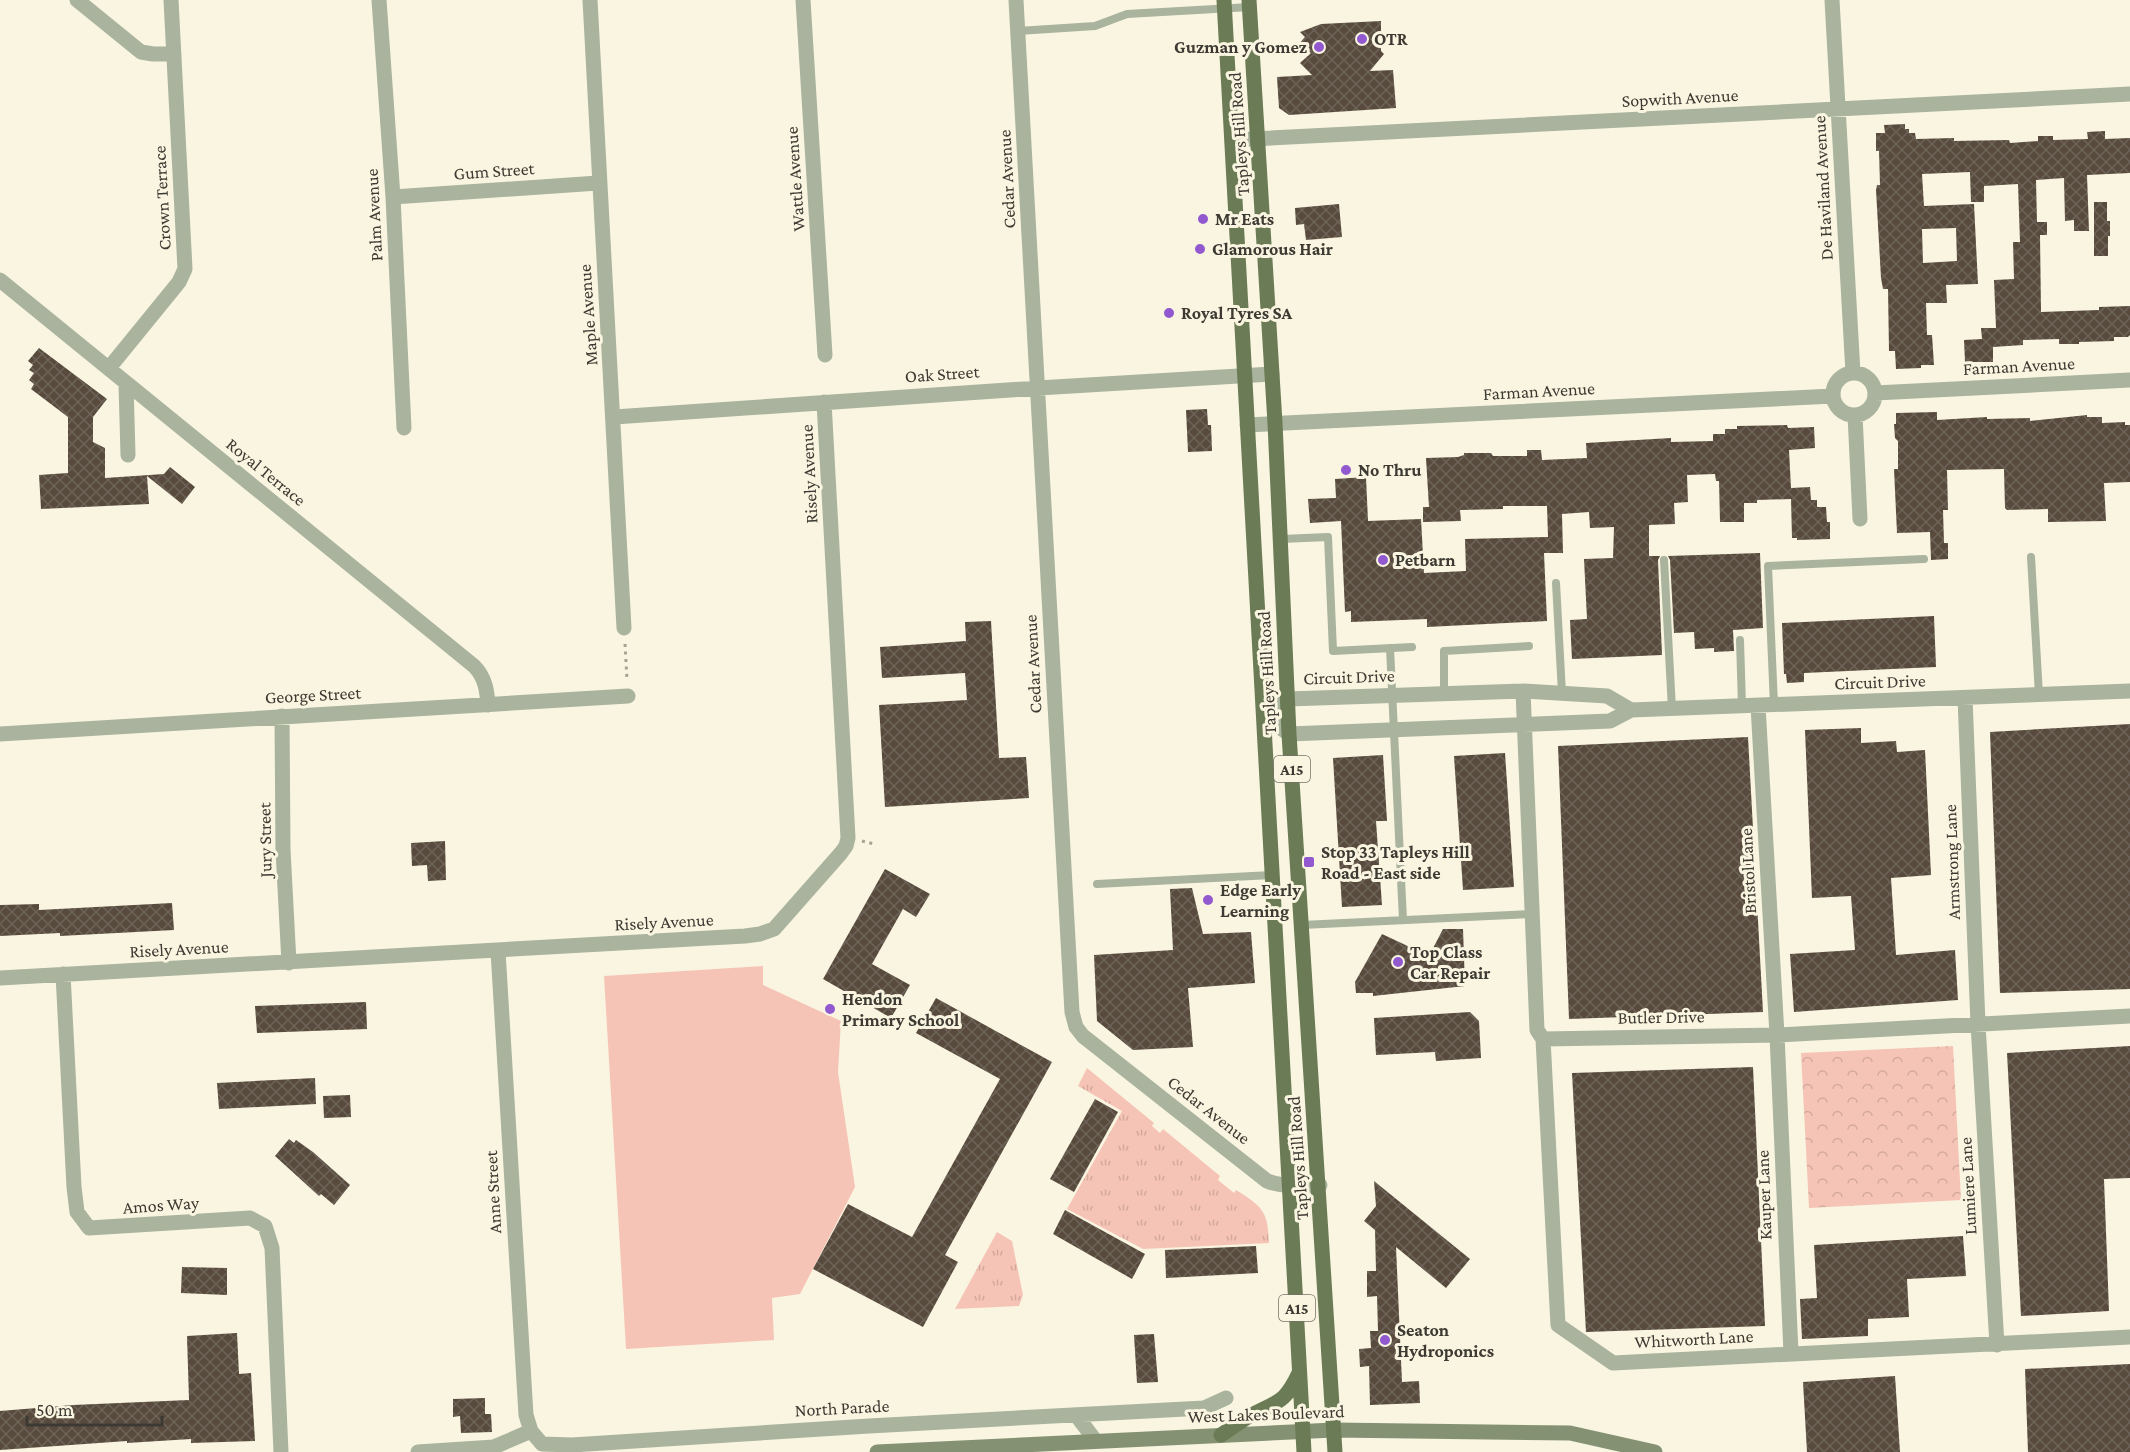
<svg xmlns="http://www.w3.org/2000/svg" width="2130" height="1452" viewBox="0 0 2130 1452" font-family="'Crimson Pro',serif">
<style>
.grass{fill:url(#grass-tufts)}
.park{fill:url(#park-crowns)}
.pitch{fill:#f6c4b6}
.building{fill:url(#building-cross-hatch);fill-rule:evenodd}
.lines{fill:none;stroke-linecap:round;stroke-linejoin:round}
.path{stroke:#a6a394;stroke-width:3;stroke-dasharray:3 4.5;stroke-linecap:butt}
.service{stroke:#a9b39d;stroke-width:8}
.minor{stroke:#a9b39d;stroke-width:15}
.secondary{stroke:#849273;stroke-width:15}
.primary{stroke:#6a7b55;stroke-width:15}
.poi-dot{fill:#9258d0;stroke:#f9f5e0;stroke-width:2}
.labels{text-anchor:middle;dominant-baseline:central;stroke-width:6;stroke-linejoin:round;paint-order:stroke}
.shield{fill:#f9f5e0;stroke:#757266;stroke-width:1.5}
.shield-label{font-size:16px;font-weight:bold;fill:#3c3a32}
.poi-label{font-size:18px;font-weight:bold;fill:#3c3a32;stroke:#f9f5e0;text-anchor:start}
.street-label{font-size:18px;fill:#3c3a32;stroke:#f9f5e0}
</style>
<defs>
<pattern id="grass-tufts" width="24" height="20" patternUnits="userSpaceOnUse" patternTransform="scale(1.5)"><rect width="24" height="20" fill="#f6c4b6"/><path d="M3 7l-1-3M5 7V3M7 7l1-3M15 17l-1-3M17 17v-4M19 17l1-3" fill="none" stroke="#d4a99d"/></pattern>
<pattern id="park-crowns" width="20" height="18" patternUnits="userSpaceOnUse" patternTransform="scale(1.5)"><rect width="20" height="18" fill="#f6c4b6"/><path d="M2 6a3 3 0 1 1 6 0M12 15a3 3 0 1 1 6 0" fill="none" stroke="#d4a99d"/></pattern>
<pattern id="building-cross-hatch" width="8" height="8" patternUnits="userSpaceOnUse" patternTransform="scale(1.5)"><rect width="8" height="8" fill="#584b3e"/><path d="M0 0l8 8M0 8l8-8" fill="none" stroke="#6e6358"/></pattern>
</defs>
<rect width="100%" height="100%" fill="#f9f5e0"/>
<path class="grass" d="M1087,1068L1154,1123L1152,1126L1160,1133L1163,1129L1220,1176L1218,1180L1234,1193L1236,1190C1263,1207 1268,1211 1269,1243L1143,1249L1067,1209L1122,1111L1078,1086Z
M997,1232L1012,1241L1023,1295L1019,1306L955,1309Z"/>
<path class="park" d="M1953,1046L1961,1200L1809,1208L1801,1053Z"/>
<path class="pitch" d="M763,966V985L841,1021L838,1072L855,1187L800,1294L772,1298L774,1340L626,1349L604,976Z"/>
<path class="building" d="M1381,21V51L1384,54L1370,71L1393,70L1396,108L1289,115L1279,108L1277,77L1312,75L1300,63L1311,53L1298,45L1305,37L1300,32L1321,24Z
M1905,124V129H1909V133H1915L1916,139L1954,138V141L2009,140L2010,143L2038,141V136H2053V140L2088,139L2087,132L2105,131V139L2130,138V173L2087,175L2089,231H2074V220L2065,221L2064,178L2036,180L2037,222H2047V235H2040L2041,312L2099,310V307L2130,306V335L2128,337H2114V341L2079,342V344H2059V339L2023,340V345L1993,347V362H1965L1964,340L1982,339L1981,328H1996L1994,280L2014,279L2013,242H2020L2018,184L1984,186V202H1971L1970,172L1922,174L1924,206L1974,204L1978,284L1946,285L1947,303H1926L1927,335H1932L1934,365H1921V368L1896,369L1895,351H1889L1888,289H1883L1881,278L1876,190L1877,185H1880L1879,151H1876V133H1885L1884,125ZM1956,228L1957,261L1923,263L1922,229Z
M2094,202H2107V221H2110V236H2108V256H2094Z
M1339,204L1342,237L1306,240L1304,224L1296,225L1295,208Z
M39,348L107,399L93,417V442L105,448V478L164,474L170,467L195,487L182,504L147,476L149,504L41,509L39,475L68,473V417L31,389L34,384L29,380L34,373L29,370L33,365L28,361Z
M1207,409L1208,425H1211L1212,451L1188,452L1186,410Z
M1937,412V420L1987,417V419L2030,418V421L2087,415V417H2102V423L2125,422V425H2130V482L2104,483L2106,521L2048,522V509L2007,510L2005,508L2004,469L1947,470L1948,510H1943L1944,543H1948V559L1931,560L1930,532L1897,533L1894,469H1898V441L1895,438L1894,424H1896V413Z
M1787,425L1788,428L1814,427L1815,448L1789,450L1791,488L1810,487L1811,500H1817V507H1826L1827,522H1830V539L1797,540V538H1792L1791,499L1757,500V503H1744V522H1720L1719,481H1716L1715,474L1687,475L1688,502L1674,503L1675,524L1649,525V556H1660L1658,560L1662,655L1572,659L1570,620L1587,619L1584,559L1613,558L1614,527L1590,528L1589,512L1562,514L1563,553H1544L1547,621L1427,627V619L1351,622V611L1345,612L1341,521L1310,523L1308,499L1336,498L1335,479L1366,477L1368,521L1421,519L1424,573L1466,571L1465,539L1548,537L1547,506H1503V509L1460,510L1461,521L1423,522V507H1429L1426,458L1458,457L1464,455V453H1491L1493,456H1527V450H1541L1542,460L1587,458L1586,443L1671,438V442L1713,441V434H1725V429H1737V426Z
M1760,553L1763,628L1733,630L1734,651L1714,652V648L1695,649L1694,632L1674,633L1670,560L1668,556Z
M1934,616L1936,667L1804,673V682L1787,683L1786,674H1784L1782,623Z
M991,621L999,758L1026,757L1029,798L885,807L879,705L967,700L965,673L882,678L880,647L966,641L965,622Z
M2130,724V989L2000,993L1990,732Z
M1861,728V743L1896,741L1897,752L1925,750L1931,875L1891,878L1896,955L1955,950L1958,1000L1794,1012L1790,954L1855,950L1851,896L1812,898L1805,730Z
M1748,737L1763,1012L1569,1019L1558,746Z
M1505,753L1514,887L1463,890L1454,756Z
M1383,755L1387,821H1376L1382,905L1342,907L1333,758Z
M445,841L446,880L428,881L427,865L412,866L411,843Z
M885,869L930,894L916,917L903,909L872,964L910,985L891,1018L823,979Z
M1192,888L1203,934L1251,932L1255,983L1188,988L1193,1047L1133,1050L1097,1021L1094,955L1173,950L1170,889Z
M172,903L174,930L60,936V933L0,936V905L39,904V910Z
M1443,929H1463L1465,986L1373,996V993H1356L1355,982L1382,934L1429,956Z
M936,998L1052,1062L945,1255L958,1262L923,1327L813,1269L848,1204L912,1237L1000,1079L916,1033Z
M366,1002L367,1029L257,1033L255,1006Z
M1470,1012L1479,1021L1481,1058L1436,1061L1435,1052L1376,1055L1374,1018Z
M2130,1046V1178L2104,1179L2109,1311L2021,1316L2007,1053Z
M1753,1067L1765,1326L1586,1332L1572,1073Z
M315,1078L316,1104L219,1109L217,1083Z
M350,1095L351,1117L324,1118L323,1096Z
M1095,1099L1118,1112L1074,1192L1050,1179Z
M289,1139L294,1143L296,1140L313,1152L350,1185L334,1205L321,1194L319,1196L275,1156Z
M1374,1181L1470,1259L1446,1288L1396,1247L1402,1382L1419,1381L1420,1403L1370,1405L1369,1366L1360,1367L1359,1349L1371,1348L1370,1331H1378L1377,1296L1367,1297V1271H1376L1375,1230L1364,1221L1376,1206Z
M1065,1210L1145,1254L1132,1279L1053,1234Z
M1963,1236L1966,1276L1907,1279L1909,1317L1868,1319V1336L1802,1339L1800,1299L1817,1298L1814,1245Z
M1256,1246L1258,1273L1166,1278L1165,1250Z
M182,1267L227,1268V1295L181,1293Z
M237,1333L239,1374L251,1373L255,1441L191,1443V1439L127,1443V1441L0,1450V1411L73,1405L189,1400L187,1336Z
M1154,1334L1158,1382L1137,1383L1134,1335Z
M2130,1364V1452H2028L2025,1369Z
M1895,1376L1900,1452H1807L1803,1382Z
M485,1398V1414H491L492,1432L461,1433L460,1416L453,1417V1399Z"/>
<g class="lines">
<path class="path" d="M625,644L627,680
M862,841L874,844"/>
<path class="service" d="M1018,31L1095,26L1127,14L1250,7
M1281,539L1328,537L1333,651L1412,647
M2031,557L2039,695
M1664,560L1672,709
M1556,583L1562,693
M1740,640L1742,706
M1390,648L1403,920
M1444,693V651L1529,646
M1774,705L1768,566L1924,559
M1097,884L1272,875
M1302,925L1532,914"/>
<path class="minor" d="M77,0L141,52L153,54H174
M379,0L393,197L404,428
M590,0L624,628
M803,0L825,355
M1016,0L1072,1012L1076,1027L1083,1036L1267,1181C1284,1188 1302,1185 1320,1185
M1832,0L1853,373
M1233,140L2130,94
M393,197L598,183
M0,280L474,666C485,677 487,690 488,705
M109,368L179,282L185,269L171,0
M1833 394a21 21 0 1 1 42 0a21 21 0 1 1-42 0Z
M126,384L128,455
M1875,393L2130,380
M1855,415L1860,519
M614,417L1038,388L1272,374
M1247,425L1833,396
M1523,691L1537,1030L1543,1039L1777,1035L2130,1016
M1965,698L1978,1024L1997,1345
M1758,706L1777,1035L1791,1353
M1631,710L1607,696L1523,691L1288,699L1265,717L1289,734L1610,721L1631,710L2130,691
M282,716L283,850L289,963
M0,734L628,696
M498,951L526,1415L531,1431L542,1444L572,1445L869,1426L1204,1408L1226,1398
M63,974L74,1187L77,1212L89,1228L250,1218L265,1226L272,1248L281,1452
M0,978L745,936L760,934L774,929L841,853L846,846L848,838L824,402
M1543,1039L1558,1325L1613,1363L2130,1337
M1076,1415L1095,1440
M418,1452L494,1447L531,1431"/>
<path class="secondary" d="M877,1452L1334,1430L1570,1433L1655,1452"/>
<path class="primary" d="M1224,0L1304,1452
M1249,0L1275,423L1289,734L1335,1452
M1221,1435C1231,1429 1240,1421 1250,1416C1277,1401 1284,1405 1299,1373"/>
</g>
<g class="poi-dot">
<circle cx="1362" cy="39" r="6"/>
<circle cx="1319" cy="47" r="6"/>
<circle cx="1203" cy="219" r="6"/>
<circle cx="1200" cy="249" r="6"/>
<circle cx="1169" cy="313" r="6"/>
<circle cx="1346" cy="470" r="6"/>
<circle cx="1383" cy="560" r="6"/>
<rect x="1303" y="856" width="12" height="12" rx="3"/>
<circle cx="1208" cy="900" r="6"/>
<circle cx="1398" cy="962" r="6"/>
<circle cx="830" cy="1009" r="6"/>
<circle cx="1385" cy="1340" r="6"/>
</g>
<g class="labels">
<g class="shield">
<rect x="1274" y="756" width="36" height="26" rx="4.5"/>
<rect x="1279" y="1295" width="36" height="26" rx="4.5"/>
</g>
<g class="shield-label">
<text x="1292" y="769">A15</text>
<text x="1297" y="1308">A15</text>
</g>
<g class="poi-label">
<text x="1374" y="39">OTR</text>
<text x="1307" y="47" text-anchor="end">Guzman y Gomez</text>
<text x="1215" y="219">Mr Eats</text>
<text x="1212" y="249">Glamorous Hair</text>
<text x="1181" y="313">Royal Tyres SA</text>
<text x="1358" y="470">No Thru</text>
<text x="1395" y="560">Petbarn</text>
<text x="1321" y="852">Stop 33 Tapleys Hill<tspan x="1321" dy="21">Road - East side</tspan></text>
<text x="1220" y="890">Edge Early<tspan x="1220" dy="21">Learning</tspan></text>
<text x="1410" y="952">Top Class<tspan x="1410" dy="21">Car Repair</tspan></text>
<text x="842" y="999">Hendon<tspan x="842" dy="21">Primary School</tspan></text>
<text x="1397" y="1330">Seaton<tspan x="1397" dy="21">Hydroponics</tspan></text>
</g>
<g class="street-label">
<text transform="translate(1680 98) rotate(-3)">Sopwith Avenue</text>
<text transform="translate(1239 134) rotate(-94)">Tapleys Hill Road</text>
<text transform="translate(494 171) rotate(-4)">Gum Street</text>
<text transform="translate(795 179) rotate(-94)">Wattle Avenue</text>
<text transform="translate(1007 179) rotate(-93)">Cedar Avenue</text>
<text transform="translate(1823 188) rotate(-93)">De Haviland Avenue</text>
<text transform="translate(162 198) rotate(-93)">Crown Terrace</text>
<text transform="translate(374 215) rotate(-93)">Palm Avenue</text>
<text transform="translate(588 315) rotate(-94)">Maple Avenue</text>
<text transform="translate(2019 366) rotate(-3)">Farman Avenue</text>
<text transform="translate(942 374) rotate(-4)">Oak Street</text>
<text transform="translate(1539 391) rotate(-3)">Farman Avenue</text>
<text transform="translate(266 472) rotate(39)">Royal Terrace</text>
<text transform="translate(809 474) rotate(-93)">Risely Avenue</text>
<text transform="translate(1033 664) rotate(-93)">Cedar Avenue</text>
<text transform="translate(1267 673) rotate(-93)">Tapleys Hill Road</text>
<text transform="translate(1349 677) rotate(-2)">Circuit Drive</text>
<text transform="translate(1880 682) rotate(-2)">Circuit Drive</text>
<text transform="translate(313 695) rotate(-3)">George Street</text>
<text transform="translate(265 840) rotate(-91)">Jury Street</text>
<text transform="translate(1952 862) rotate(-92)">Armstrong Lane</text>
<text transform="translate(1748 871) rotate(-93)">Bristol Lane</text>
<text transform="translate(664 922) rotate(-3)">Risely Avenue</text>
<text transform="translate(179 949) rotate(-3)">Risely Avenue</text>
<text transform="translate(1661 1017) rotate(-1)">Butler Drive</text>
<text transform="translate(1209 1110) rotate(38)">Cedar Avenue</text>
<text transform="translate(1298 1158) rotate(-94)">Tapleys Hill Road</text>
<text transform="translate(1968 1186) rotate(-93)">Lumiere Lane</text>
<text transform="translate(493 1192) rotate(-93)">Anne Street</text>
<text transform="translate(1764 1195) rotate(-92)">Kauper Lane</text>
<text transform="translate(161 1205) rotate(-4)">Amos Way</text>
<text transform="translate(1694 1339) rotate(-3)">Whitworth Lane</text>
<text transform="translate(842 1408) rotate(-3)">North Parade</text>
<text transform="translate(1266 1414) rotate(-2)">West Lakes Boulevard</text>
</g>
</g>
<path d="M27 1416v9h135v-9" fill="none" stroke="#3c3a32" stroke-width="3"/>
<text x="36" y="1416" font-size="18" fill="#3c3a32" stroke="#f9f5e0" stroke-width="4.5" paint-order="stroke">50 m</text>
</svg>
